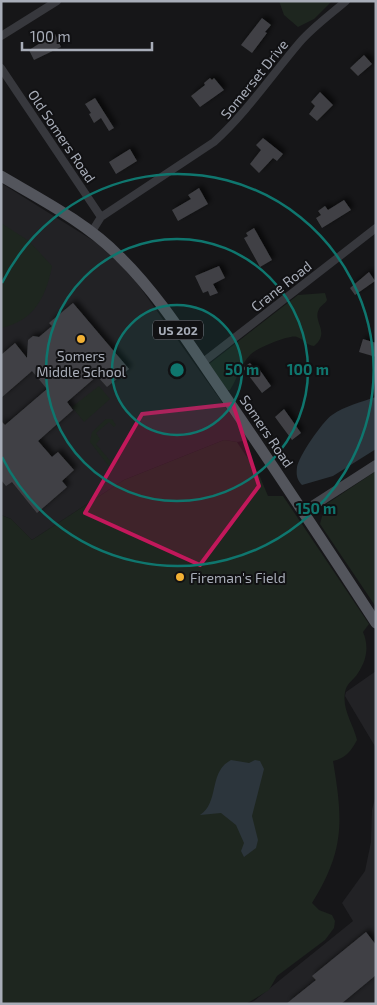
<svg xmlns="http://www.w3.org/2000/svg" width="377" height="1005" viewBox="0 0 377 1005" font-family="'Exo 2',sans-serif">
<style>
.built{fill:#222225}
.green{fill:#1e261f}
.water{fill:#2c353c}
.building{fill:#404145;filter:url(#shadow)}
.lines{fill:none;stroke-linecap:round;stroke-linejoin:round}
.street{stroke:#37383d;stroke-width:8}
.secondary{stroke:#45474d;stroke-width:10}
.primary{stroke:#53555c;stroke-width:11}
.marked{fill:#c2185b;fill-opacity:0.2;stroke:#c2185b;stroke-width:4;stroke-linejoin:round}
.ring{fill:none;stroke:#0f766e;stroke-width:2.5}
.poi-dot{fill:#f2b134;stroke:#111113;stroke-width:2}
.labels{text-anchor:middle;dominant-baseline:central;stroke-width:4;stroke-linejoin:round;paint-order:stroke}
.shield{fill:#111113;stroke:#7b7e86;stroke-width:1}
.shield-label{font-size:12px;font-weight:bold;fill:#a8adb8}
.street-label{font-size:14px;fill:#a8adb8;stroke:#111113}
.poi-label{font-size:14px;fill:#a8adb8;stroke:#111113}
.centre{fill:#0f766e;stroke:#111113;stroke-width:2.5}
.ring-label{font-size:15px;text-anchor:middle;font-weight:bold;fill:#0f766e;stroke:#111113;stroke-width:4;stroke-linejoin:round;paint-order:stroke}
</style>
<defs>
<filter id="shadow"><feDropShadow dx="3.5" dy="-3.5" stdDeviation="2.5" flood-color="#0009"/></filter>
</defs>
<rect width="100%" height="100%" fill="#161618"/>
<path class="built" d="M1,183L105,248L137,283L249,440L237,442L224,440L124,480L32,540L11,519L1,515Z
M376,671V748L345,696L346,692Z
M376,794V1004H246L254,1001L353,921L342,903L365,871L371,842L372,810Z"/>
<path class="green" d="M279,1H332L314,19L298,27L284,15Z
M1,223L29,241L52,266C46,297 34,321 1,328Z
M325,293L327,300C325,304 320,306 319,309C312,322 331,332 314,346C306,345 303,339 297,337C290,334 255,349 250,355C241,364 237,379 230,390H224L209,364L298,295Z
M99,386L110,399L84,422L72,407Z
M106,419H112L116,425L114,427L109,422L96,433L100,439L96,444L112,463L117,459L120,461L113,466L108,465L90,442L92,432Z
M224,440L237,442L260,477L268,496H283L369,624L363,632C369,646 367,660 358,673C354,680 347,682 345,692C342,710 353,723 357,740C351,751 346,758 333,761C343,820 345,850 312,903L319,910L332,915L335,921L334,928L325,940L277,976L269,990L246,1004H1V515L11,519L32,540L124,480Z
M376,471V607L320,524L325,505Z"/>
<path class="water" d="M376,397V449L333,476L302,485C297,480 296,475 297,467C299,456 322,422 332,415C345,406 361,402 376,397Z
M231,760L249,763L255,760L260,761L264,769L252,816L258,840L256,848L244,857L241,851L244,843L236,825L221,813L200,815C220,802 208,772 231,760Z"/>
<path class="building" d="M262,18L271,25L265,32L267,33L252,53L241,45Z
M55,34L61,47L34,60L29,50Z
M364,55L372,64L358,76L350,68Z
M210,78L212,80L214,78L224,90L200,107L191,96L205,85L204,83Z
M320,92L333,105L317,121L309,114L315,106L311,102Z
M95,98L114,128L109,131L101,118L94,123L89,114L91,113L85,104Z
M263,138L283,154L277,161L273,158L259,173L250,164L261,150L256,145Z
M130,149L137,161L116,174L109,162Z
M199,188L208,204L178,221L172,210L191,199L188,195Z
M344,200L351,210L322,228L316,218L321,215L318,211L325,206L328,210Z
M254,228L272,260L260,267L244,238L248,236L246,233Z
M219,266L225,278L213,284L218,293L210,296L208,291L203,293L195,276Z
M369,272L375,281L355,295L350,288Z
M73,303L129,369L107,387L97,376L67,402L73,410L38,441L52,457L58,452L74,470L62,481L67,487L37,513L12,482L6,486L1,480V421L5,425L47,389L32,371L1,398V355L15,343L27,358L28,340L33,336L39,337L52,326L49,323Z
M363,339L376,343V357L359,352Z
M250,363L254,368L257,366L271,386L262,393L243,368Z
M284,409L301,433L292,440L275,417Z
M366,932L376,945V975L341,1004H286L316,980L312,976Z"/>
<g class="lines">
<path class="street" d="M1,36L57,1
M1,68L101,217
M91,233L101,217L214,142C247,112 271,76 300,42C313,27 331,14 346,1
M202,363L376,228"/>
<path class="secondary" d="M303,512L376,465"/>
<path class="primary" d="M1,176C42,200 87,223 120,257C155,291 184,336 212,377C268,458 322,540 376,623"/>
</g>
<path class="marked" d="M233,404L259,486L200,565L85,513L142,414Z"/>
<circle cx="177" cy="370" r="65" fill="#0f766e" fill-opacity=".12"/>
<g class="ring">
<circle cx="177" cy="370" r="65"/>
<circle cx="177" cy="370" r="131"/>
<path d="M2 283A196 196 0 1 1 2 457"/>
</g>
<g class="poi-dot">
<circle cx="81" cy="339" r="5"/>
<circle cx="180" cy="577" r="5"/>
</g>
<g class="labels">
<rect class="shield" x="153" y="320.5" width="50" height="19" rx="4"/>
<g class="shield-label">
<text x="178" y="330">US 202</text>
</g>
<g class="street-label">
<text transform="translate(254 79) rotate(-51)">Somerset Drive</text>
<text transform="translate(62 136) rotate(56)">Old Somers Road</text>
<text transform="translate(281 286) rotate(-38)">Crane Road</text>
<text transform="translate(267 431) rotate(56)">Somers Road</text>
</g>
<g class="poi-label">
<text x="81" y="355">Somers<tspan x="81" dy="16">Middle School</tspan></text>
<text x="190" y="577" text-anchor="start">Fireman's Field</text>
</g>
</g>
<circle cx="177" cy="370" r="8" class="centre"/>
<g class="ring-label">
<text x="242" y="375">50 m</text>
<text x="308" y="375">100 m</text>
<text x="316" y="514">150 m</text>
</g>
<rect width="377" height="1005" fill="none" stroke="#a8adb8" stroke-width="5"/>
<path d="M22 42v8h130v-8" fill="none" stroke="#a8adb8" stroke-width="2.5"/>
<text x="30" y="42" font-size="15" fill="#a8adb8" stroke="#111113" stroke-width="4" paint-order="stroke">100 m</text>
</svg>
